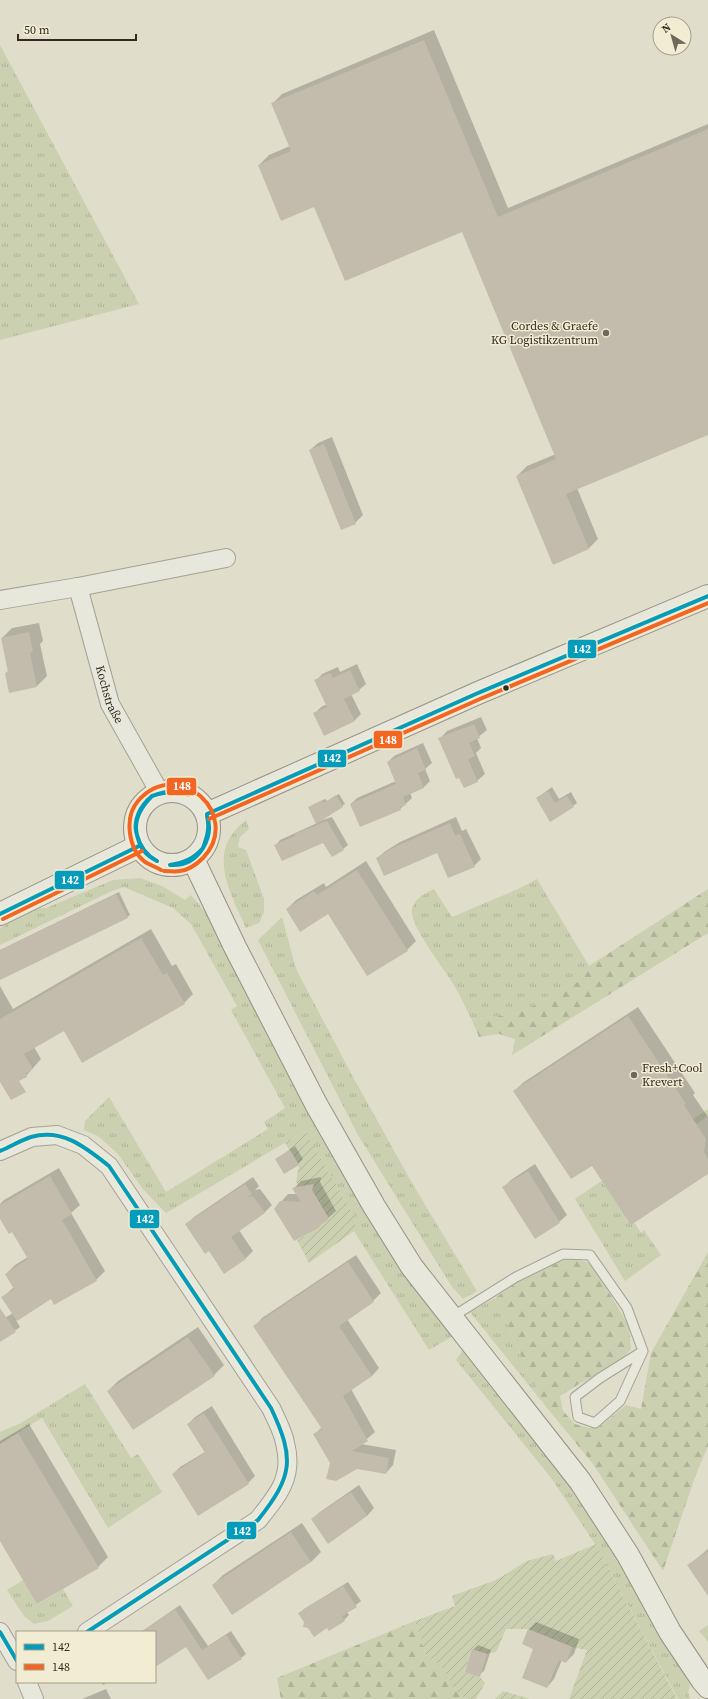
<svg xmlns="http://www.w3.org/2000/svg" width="708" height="1699" viewBox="0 0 708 1699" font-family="'Source Serif 4',serif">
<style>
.grass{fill:url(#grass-tufts)}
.forest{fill:url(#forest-firs)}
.garden{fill:url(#garden-furrows)}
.shadow{fill:#0003}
.building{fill:#c3bcac}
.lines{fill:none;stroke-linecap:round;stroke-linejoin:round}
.lane-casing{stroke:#a5a195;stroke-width:11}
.street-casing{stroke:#a5a195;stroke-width:20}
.secondary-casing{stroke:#959184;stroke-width:24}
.lane{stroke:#e8e7dc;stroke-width:9}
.street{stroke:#e8e7dc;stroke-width:18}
.secondary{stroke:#e8e7dc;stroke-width:22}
.bus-1-casing{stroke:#f1ecd2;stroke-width:7}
.bus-2-casing{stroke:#f1ecd2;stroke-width:7}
.bus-1{stroke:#059cbc;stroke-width:4}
.bus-2{stroke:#f26522;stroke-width:4}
.poi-dot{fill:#6f695b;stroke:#f1ecd2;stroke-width:1.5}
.bus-dot{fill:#322b1e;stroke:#f1ecd2;stroke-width:1.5}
.labels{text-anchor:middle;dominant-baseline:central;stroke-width:3;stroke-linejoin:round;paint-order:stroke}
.poi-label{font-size:12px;fill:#322b1e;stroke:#f1ecd2;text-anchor:end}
.street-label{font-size:12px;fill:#322b1e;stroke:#f1ecd2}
.line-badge{stroke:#f1ecd2;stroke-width:1.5}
.badge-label{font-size:11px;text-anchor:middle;font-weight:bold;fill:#fff}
</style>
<defs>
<pattern id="grass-tufts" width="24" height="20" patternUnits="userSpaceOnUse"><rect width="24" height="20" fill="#cbd0b0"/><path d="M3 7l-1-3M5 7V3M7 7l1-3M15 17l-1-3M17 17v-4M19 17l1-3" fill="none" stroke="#afb397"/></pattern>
<pattern id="forest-firs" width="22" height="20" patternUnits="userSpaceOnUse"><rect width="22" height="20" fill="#cbd0b0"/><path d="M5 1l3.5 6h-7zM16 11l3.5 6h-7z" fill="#afb397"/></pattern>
<pattern id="garden-furrows" width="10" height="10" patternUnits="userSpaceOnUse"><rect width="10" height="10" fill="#cbd0b0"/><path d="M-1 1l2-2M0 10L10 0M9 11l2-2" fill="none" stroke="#afb397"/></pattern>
</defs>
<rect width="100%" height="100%" fill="#e0ddcb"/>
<path class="grass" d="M0,45L139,304L0,340Z
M246,820L249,829L240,837L238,847L246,850L264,899V912L259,923L246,928C230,892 205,851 246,820Z
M140,878L162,886L185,900L191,895L206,913L255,1005L453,1336L429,1350L354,1231L356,1219L305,1131L166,1213L143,1189L118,1154L98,1136L84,1130L85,1121L109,1097L166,1192L268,1129L264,1122L285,1108L231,1010L237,1006L191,924L173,908L124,887L112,891L0,945V928L37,908H46L113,880Z
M537,879L589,966C577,989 574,982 554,993C544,997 536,1005 527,1009C509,1016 490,1017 472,1020C466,1009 461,997 455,987C447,972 408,924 412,909C415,898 424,894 434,889L452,917L518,889Z
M282,917L296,969L353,1077L412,1183L477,1291L463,1299L452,1287L358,1135L258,940Z
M708,1109V1116L689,1129L631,1225L635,1223L641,1233L644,1230L661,1255L625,1281L575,1199Z
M495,1298L543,1403L470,1312Z
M463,1350L586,1504L690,1685L688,1692L690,1699H678L599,1550L552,1479L456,1360Z
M85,1384L131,1458L138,1454L162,1492L108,1528L42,1418L0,1444V1432L19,1424Z
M23,1580L38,1604L63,1589L73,1606L48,1621L34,1624L24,1616L7,1590Z
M708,1625V1642L699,1631Z"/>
<path class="forest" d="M708,889V933L512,1055L515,1039L499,1034L479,1037L472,1020C490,1017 509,1016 527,1009C536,1005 544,997 554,993C574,982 577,989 589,966Z
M708,1252V1446L695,1477L663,1571L593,1464L543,1403L495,1298L520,1280L566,1259H578L592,1264L629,1326L631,1349L619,1362L579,1384L560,1396L563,1411L575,1424L589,1428L599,1427L626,1405L641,1409L651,1353Z
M415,1621L425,1653L445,1669L454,1689L466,1699H281L277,1678Z"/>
<path class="garden" d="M305,1131L356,1219L354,1231L309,1263L297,1240L319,1228V1226L329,1219L312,1190L311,1185H306L301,1190L296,1182L299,1165L285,1143Z
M596,1544L677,1699H569L587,1650L572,1647L528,1629H506L496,1652L487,1654L472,1650L465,1671L480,1677L485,1683L476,1699H466L454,1689L444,1669L425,1653L415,1621L455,1606L452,1596L496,1580L527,1561L553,1554L556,1561Z
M503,1691L530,1699H495Z"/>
<path class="shadow" d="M434,30L508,208L708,124V434L577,488L598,539L588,549L517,476L527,466L556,454L463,231L314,206L259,165L269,155L290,146L272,104L282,94Z
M332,437L363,515L355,523L310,450L318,443Z
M39,623L43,641L40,644L47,676L37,686L6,673L9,670L2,638L12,628Z
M357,664L366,684L359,690L351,694L361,714L354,721L314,714L321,707L327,704L316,681L322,674L338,667L340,672Z
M481,717L487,730L477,738L481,748L476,753L485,774L477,781L440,739L447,731Z
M423,743L432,763L425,769L430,781L424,787L410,793L412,798L400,809L351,804L357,798L396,781L388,762L394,756Z
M552,787L559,799L571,792L577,803L551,821L537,798Z
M339,794L345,804L319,821L332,817L348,845L343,849L323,841L276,845L280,840L317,823L312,805L325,799L327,801Z
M456,817L462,831L466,829L481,859L474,866L437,852L378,858L384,852L400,842Z
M366,861L416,941L407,950L328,913L287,909L296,900L324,883L326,887Z
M119,892L130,915L127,917L0,977V950Z
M151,929L172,966L176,964L193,994L184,1003L64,1030L34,1047L41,1059L26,1076L0,1066V986L13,1009Z
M638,1007L695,1093L693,1095L708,1117V1173L592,1164L514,1091L524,1082Z
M295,1146L303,1159L298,1164L276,1159Z
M535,1164L567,1215L559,1222L504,1187L511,1180Z
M59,1168L80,1205L71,1213L105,1271L96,1280L51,1298L16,1320L20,1327L0,1341V1321L13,1313L3,1297L14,1287L6,1274L15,1265L28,1257L13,1231L0,1217V1204L4,1200Z
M253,1177L259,1186L255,1190L260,1189L272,1205L264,1213L239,1230L253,1251L245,1259L209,1250L186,1225L194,1217Z
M321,1177L320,1182L336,1211L318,1227L281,1202L288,1194H297L294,1188L301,1181Z
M356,1255L381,1293L373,1301L347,1319L379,1368L372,1376L351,1389L375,1432L361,1444L396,1450L393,1465L386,1473L331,1463L315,1434L322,1427L255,1326L262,1318Z
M198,1327L224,1365L214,1375L108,1391L118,1381Z
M212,1406L255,1476L248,1483L198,1514L173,1474L180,1467L205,1452L188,1424L195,1417Z
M29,1424L108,1557L98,1567L0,1539V1441Z
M359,1485L374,1508L367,1516L312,1519L320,1512Z
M302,1523L321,1552L311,1562L213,1585L223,1575Z
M708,1549V1594L689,1565Z
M348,1582L361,1601L347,1612L349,1615L344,1620L329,1630L327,1627L305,1622L299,1614L304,1609Z
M180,1605L208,1646L231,1631L246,1654L241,1658L208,1679L186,1645L155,1663V1632H141Z
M536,1622L579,1639L574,1654L566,1662L562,1660L554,1679L547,1687L529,1629Z
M478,1645L491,1650L484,1671L479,1675L473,1650Z
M101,1682H108L103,1685Z
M106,1689L111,1699H82Z"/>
<path class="building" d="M424,40L498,217L708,129V435L566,494L589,549L553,565L516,476L556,459L462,232L345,281L314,207L281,221L258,165L291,151L271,103Z
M324,444L356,524L341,530L309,450Z
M29,632L33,652L30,653L37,687L9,693L5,673L8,672L1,638Z
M350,670L360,691L344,699L355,721L324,736L313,713L327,707L314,680L330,673L333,678Z
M474,724L480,738L469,743L475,756L468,759L478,782L464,788L459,778L456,779L438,738Z
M417,748L426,770L418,773L424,788L403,797L406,805L400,807L401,810L360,827L350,804L396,784L387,762Z
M548,791L555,803L567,796L574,807L550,822L536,798Z
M336,795L343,807L316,824L308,807L323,800L324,803Z
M327,821L344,850L332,857L323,843L282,861L274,845L295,836V834Z
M450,823L455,836L460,834L475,867L448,878L437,853L384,876L376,858L392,848Z
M357,870L408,951L367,976L328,914L300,932L286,909L314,891L317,895Z
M116,894L128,918L0,980V950Z
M141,938L163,975L167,973L185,1004L82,1063L64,1031L24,1054L33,1069L26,1073L27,1077L19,1081L26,1092L11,1100L0,1082V1019Z
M628,1016L686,1104L684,1105L706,1139L704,1152L708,1159V1174L631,1225L592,1166L571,1179L513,1091Z
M290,1150L299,1165L284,1174L275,1159Z
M528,1171L560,1223L535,1239L502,1187Z
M50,1176L72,1214L62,1220L97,1281L54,1305L51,1299L17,1321L1,1297L14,1289L5,1274L28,1259L12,1232L9,1234L0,1219V1205Z
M245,1184L252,1194L248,1197L253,1196L265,1213L231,1237L246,1259L224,1274L209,1251L205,1254L185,1224Z
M314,1184L312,1190L329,1219L319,1226V1228L294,1241L274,1209L280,1201L301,1202L292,1188Z
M348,1262L374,1302L339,1326L372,1376L343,1396L368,1441L352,1451L389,1458L386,1474L357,1469L336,1481L326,1479L330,1463L313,1434L322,1429L253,1326Z
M0,1308L16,1332L0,1342Z
M188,1337L215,1376L133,1430L107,1391Z
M204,1413L249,1484L198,1516L172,1474L205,1453L187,1424Z
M18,1433L99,1568L37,1604L0,1541V1444Z
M351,1492L367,1516L328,1544L311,1519Z
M291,1532L311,1562L232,1615L212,1585Z
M708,1551V1596L687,1565Z
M343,1586L357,1607L342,1616L345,1621L329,1631L327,1628L314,1637L308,1628L303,1627L304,1622L298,1613Z
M175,1609L202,1650L226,1635L242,1659L208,1680L186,1647L155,1667V1632H141Z
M528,1629L572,1647L566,1663L559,1660L547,1688L522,1678L533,1649L522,1644Z
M472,1649L487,1654L480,1677L465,1672Z"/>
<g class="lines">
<defs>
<path id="lane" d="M452,1317L516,1277L563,1254L590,1255L627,1308L643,1351L620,1401L595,1423L578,1417L575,1397L600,1378L643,1351"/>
<g id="street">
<path id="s1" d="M78,587L110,704L160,793"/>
<path d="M0,600L78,587L226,558"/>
<path d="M0,1151L32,1137L57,1135L83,1145L109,1166L271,1408C276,1419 283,1431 285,1443C294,1477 278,1495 258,1520L87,1632"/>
<path d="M0,1632L17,1661"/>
<path d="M27,1682L34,1699"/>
</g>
<path id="secondary" d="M135 828a37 37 0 1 1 74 0a37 37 0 1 1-74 0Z
M207,814L478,693L708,596
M193,859L235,947L316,1104L374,1206L412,1267L580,1481L628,1555L670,1632L702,1680L708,1687
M0,914L139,846"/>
</defs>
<use href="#lane" class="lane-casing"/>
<use href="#street" class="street-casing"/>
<use href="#secondary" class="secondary-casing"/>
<use href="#lane" class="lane"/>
<use href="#street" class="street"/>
<use href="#secondary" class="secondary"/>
<defs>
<path id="bus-1" d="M152,796C164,791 176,789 188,795
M152,796C165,792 175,790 188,795
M207,814L478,693L708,596
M137,835C140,847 146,855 157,861
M137,835C140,848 145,855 157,861
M137,835C132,820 141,805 152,796
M137,835C133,820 142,806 152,796
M203,848C207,837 210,828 207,816
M203,848C209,838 211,827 207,816
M170,865C184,866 195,861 203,848
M170,865C184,863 193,859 203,848
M0,914L139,846
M0,1151C10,1147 21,1140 31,1137C63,1128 86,1148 109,1166L271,1408C295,1459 293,1476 258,1520L87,1632
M0,1632L17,1661"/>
<path id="bus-2" d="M209,819L480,699L708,603
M161,870C156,867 150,865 145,862C128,849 124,817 138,801C179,755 243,816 203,858C197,864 189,870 180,871C175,872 170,871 164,871
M3,919L142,851"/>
</defs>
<use href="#bus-1" class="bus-1-casing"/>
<use href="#bus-2" class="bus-2-casing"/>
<use href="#bus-1" class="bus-1"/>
<use href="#bus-2" class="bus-2"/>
</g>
<g class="poi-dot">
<circle cx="606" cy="333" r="4"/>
<circle cx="634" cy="1075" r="4"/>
</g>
<circle class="bus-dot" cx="506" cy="688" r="3.5"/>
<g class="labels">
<g class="poi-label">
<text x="598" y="326">Cordes &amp; Graefe<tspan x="598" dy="14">KG Logistikzentrum</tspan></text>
<text x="642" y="1068" text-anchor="start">Fresh+Cool<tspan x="642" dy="14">Krevert</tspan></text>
</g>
<g class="street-label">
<text stroke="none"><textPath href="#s1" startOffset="112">Kochstraße</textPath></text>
</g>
</g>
<g class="line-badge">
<rect x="567" y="639" width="30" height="20" rx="4" fill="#059cbc"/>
<rect x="373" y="730" width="30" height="19" rx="4" fill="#f26522"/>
<rect x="317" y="749" width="30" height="19" rx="4" fill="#059cbc"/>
<rect x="166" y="777" width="31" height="19" rx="4" fill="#f26522"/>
<rect x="54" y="870" width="31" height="20" rx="4" fill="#059cbc"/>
<rect x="129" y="1209" width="31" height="20" rx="4" fill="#059cbc"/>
<rect x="226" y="1521" width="31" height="19" rx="4" fill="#059cbc"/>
</g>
<g class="badge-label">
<text x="582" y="653">142</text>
<text x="388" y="744">148</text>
<text x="332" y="762">142</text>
<text x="182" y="790">148</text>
<text x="70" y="884">142</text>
<text x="145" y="1223">142</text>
<text x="242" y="1535">142</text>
</g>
<rect x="16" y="1631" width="140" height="52" fill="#f1ecd2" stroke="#a59f8a"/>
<rect x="24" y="1644" width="20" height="6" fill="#059cbc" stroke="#a59f8a"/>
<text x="52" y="1651" font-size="12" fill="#322b1e">142</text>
<rect x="24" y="1664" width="20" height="6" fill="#f26522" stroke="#a59f8a"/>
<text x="52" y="1671" font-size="12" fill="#322b1e">148</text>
<g transform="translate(672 36) rotate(323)"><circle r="19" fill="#f1ecd2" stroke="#a59f8a"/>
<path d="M0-3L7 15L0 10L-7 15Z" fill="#6f695b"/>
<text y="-6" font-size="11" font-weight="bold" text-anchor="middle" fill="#322b1e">N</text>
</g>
<path d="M18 34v6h118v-6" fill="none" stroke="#322b1e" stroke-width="2"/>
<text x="24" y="34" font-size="12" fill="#322b1e" stroke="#f1ecd2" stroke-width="3" paint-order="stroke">50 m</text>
</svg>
